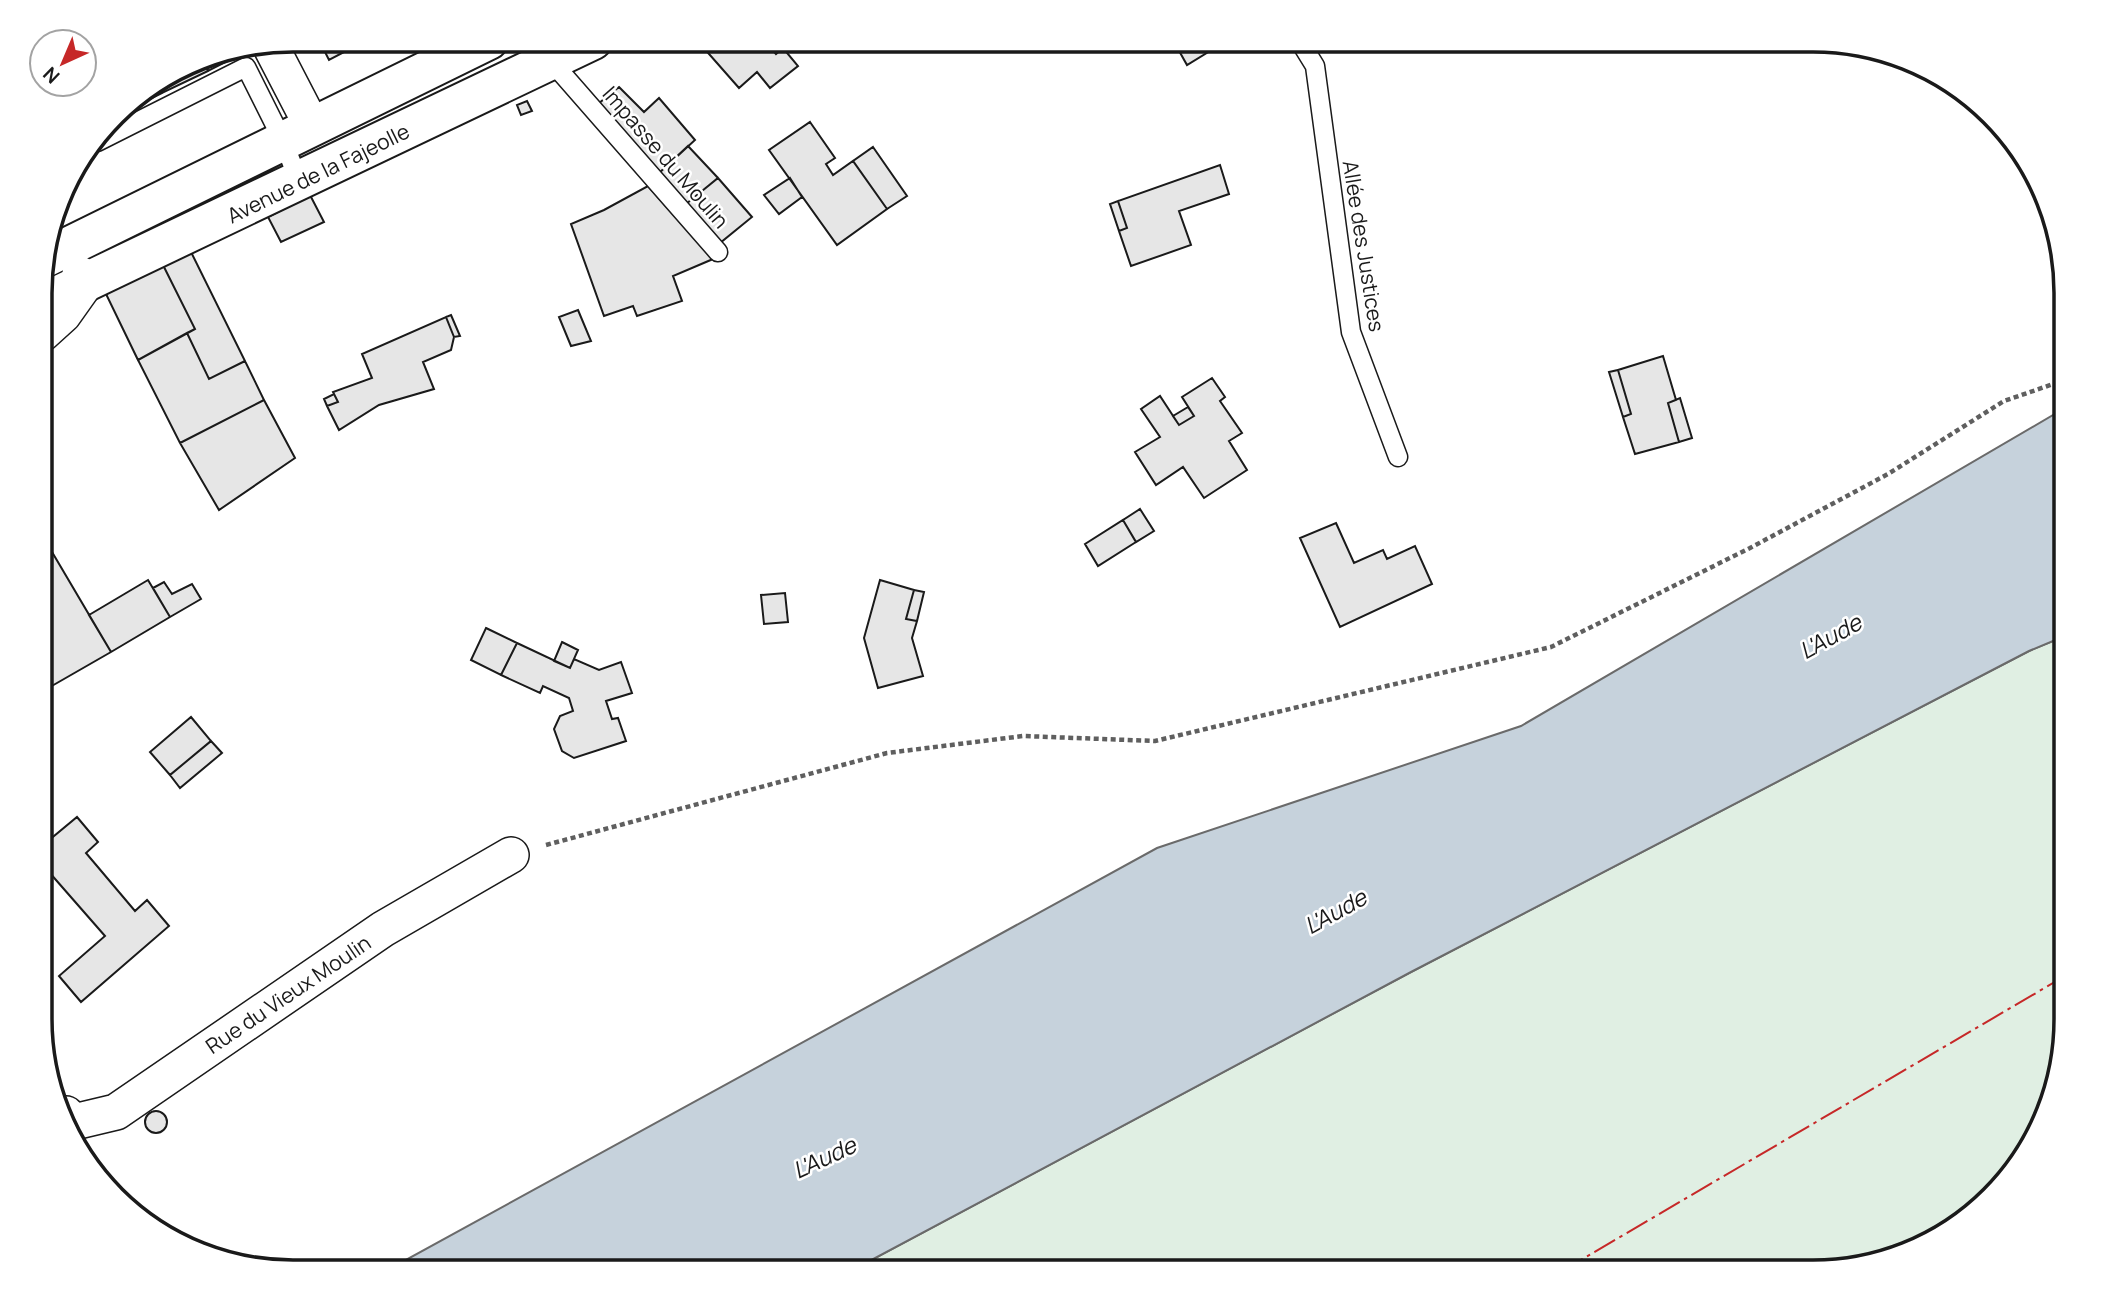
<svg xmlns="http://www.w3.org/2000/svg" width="2106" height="1312" viewBox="0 0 2106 1312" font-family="Manrope,sans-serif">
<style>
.green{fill:#e0efe3;stroke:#6a6a6a;stroke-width:2}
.water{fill:#c6d2dc;stroke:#6a6a6a;stroke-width:2}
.building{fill:#e6e6e6;stroke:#1a1a1a;stroke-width:2}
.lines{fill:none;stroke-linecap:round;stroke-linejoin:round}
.lane-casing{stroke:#1a1a1a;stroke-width:21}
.street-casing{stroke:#1a1a1a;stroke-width:38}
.secondary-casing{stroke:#1a1a1a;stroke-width:42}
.path{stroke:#5f5f5f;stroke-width:4.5;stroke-dasharray:5 3.5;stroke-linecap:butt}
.lane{stroke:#fff;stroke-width:18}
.street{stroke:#fff;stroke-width:35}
.secondary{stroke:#fff;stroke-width:38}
.power{stroke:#c62828;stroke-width:2;stroke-dasharray:24 5 3.5 5;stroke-linecap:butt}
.labels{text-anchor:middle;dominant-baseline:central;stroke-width:5;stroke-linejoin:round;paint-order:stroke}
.street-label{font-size:21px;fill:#1a1a1a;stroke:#fff}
.water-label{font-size:23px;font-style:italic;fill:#1a1a1a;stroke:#fff}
.rim{fill:none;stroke:#1a1a1a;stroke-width:3.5}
</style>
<rect width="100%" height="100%" fill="#fff"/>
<path class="green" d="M2065,636V1034L2023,1159L1939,1238L1828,1271L849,1272L1411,972L2029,651Z"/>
<path class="water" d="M2065,408V636L2029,651L1411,972L849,1272H384L1157,848L1521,726Z"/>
<path class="building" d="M319,40H341L346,51L329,60Z
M708,40H764L776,54L783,48L798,66L770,88L757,72L739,88L702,46Z
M1173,40H1221L1223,43L1187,65Z
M239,51L241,54L208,71L202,58Z
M202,58L208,71L162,93L158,84Z
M158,84L162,93L132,108L129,102Z
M619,87L644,112L659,98L695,140L658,174L598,104Z
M527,101L532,111L521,115L517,105Z
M129,102L132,108L118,115L126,103Z
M810,122L835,158L826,164L833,175L853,161L887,209L837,245L769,150Z
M688,146L718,178L686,204L658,174Z
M873,147L907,196L887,209L853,161Z
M1220,165L1229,194L1179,211L1191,245L1131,266L1119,231L1127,228L1118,201Z
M718,178L752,217L720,243L686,204Z
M790,178L802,197L779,214L764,195Z
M648,186L713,259L673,276L682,301L637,316L633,306L604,316L571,224L604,210Z
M310,195L324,222L281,242L268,217Z
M1118,201L1127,228L1119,231L1110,204Z
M191,252L245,361L209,379L187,333L195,329L163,265Z
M163,265L195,329L138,360L106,294Z
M578,310L591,341L571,346L559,317Z
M451,315L460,336L454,337L446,317Z
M446,317L454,337L451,350L423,362L434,389L379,405L339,430L327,406L338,402L333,392L372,378L362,354Z
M187,333L209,379L245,361L264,400L180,443L138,360Z
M1663,356L1676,400L1668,403L1679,442L1635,454L1623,417L1631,414L1618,370Z
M1618,370L1631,414L1623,417L1609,372Z
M1212,378L1225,397L1220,401L1242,433L1229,441L1247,470L1204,498L1183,467L1156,485L1135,452L1160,437L1141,409L1160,396L1179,425L1194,416L1182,397Z
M334,394L338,402L327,406L324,399Z
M1680,398L1692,438L1679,442L1668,403Z
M264,400L295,458L219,510L180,443Z
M1188,407L1194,416L1179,425L1173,416Z
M1140,509L1154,531L1136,542L1123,520Z
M1123,520L1136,542L1098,566L1085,544Z
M1336,523L1354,563L1383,550L1387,559L1415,546L1432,584L1340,627L1300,538Z
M42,535L111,652L50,687L42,674Z
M148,580L170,617L111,652L89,615Z
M880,580L914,590L906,619L917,621L912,638L923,676L878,688L864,638Z
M164,582L172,594L192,584L201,599L170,617L153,588Z
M914,590L924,592L917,621L906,619Z
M785,593L788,622L764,624L761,595Z
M486,628L517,643L501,675L471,660Z
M562,642L578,650L570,668L554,661Z
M517,643L570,668L574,659L599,670L621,662L632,693L606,701L612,719L618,718L626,741L574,758L562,751L554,729L560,716L573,711L569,698L543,686L540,693L501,675Z
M191,717L211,741L170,775L150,752Z
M211,741L222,753L180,788L170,775Z
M77,817L98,842L86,853L135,911L147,900L169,926L81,1002L59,976L105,936L42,864V846Z
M145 1122a11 11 0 1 1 22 0a11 11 0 1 1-22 0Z"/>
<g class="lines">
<defs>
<path id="lane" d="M1299,40L1315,66L1351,332L1398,457
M551,61L718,252
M97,142L246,67L283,141L299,181"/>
<path id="street" d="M270,45L312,126
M42,334L63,315L85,284L80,274
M66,1114L74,1122L116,1112L383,929L511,855"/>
<path id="secondary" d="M43,259L489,40
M42,303L593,40"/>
</defs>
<use href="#lane" class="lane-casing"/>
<use href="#street" class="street-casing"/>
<use href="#secondary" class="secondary-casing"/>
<path class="path" d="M546,845L887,753L1023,736L1155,741L1551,647L1750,548L1888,474L2004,401L2065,380"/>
<use href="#lane" class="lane"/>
<use href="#street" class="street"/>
<use href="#secondary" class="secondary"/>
<path class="power" d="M1562,1271L2065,976"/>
</g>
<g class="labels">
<g class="street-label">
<text transform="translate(666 157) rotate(49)">Impasse du Moulin</text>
<text transform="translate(318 173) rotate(-26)">Avenue de la Fajeolle</text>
<text transform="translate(1364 246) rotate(81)">Allée des Justices</text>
<text transform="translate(288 994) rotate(-34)">Rue du Vieux Moulin</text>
</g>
<g class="water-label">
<text transform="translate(1830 636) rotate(-29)">L'Aude</text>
<text transform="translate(1335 911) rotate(-29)">L'Aude</text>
<text transform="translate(824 1157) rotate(-25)">L'Aude</text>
</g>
</g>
<path d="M0 0H2106V1312H0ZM293 52H1813A241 241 0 0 1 2054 293V1019A241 241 0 0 1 1813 1260H293A241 241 0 0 1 52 1019V293A241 241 0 0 1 293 52Z" fill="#fff" fill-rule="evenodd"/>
<path class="rim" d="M293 52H1813A241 241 0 0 1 2054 293V1019A241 241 0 0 1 1813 1260H293A241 241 0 0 1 52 1019V293A241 241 0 0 1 293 52Z"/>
<g transform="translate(63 63) rotate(224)"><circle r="33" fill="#ffffff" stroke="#a3a3a3" stroke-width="2"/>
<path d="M0-5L12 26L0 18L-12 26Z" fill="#c62828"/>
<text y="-10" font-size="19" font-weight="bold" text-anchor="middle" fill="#1a1a1a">N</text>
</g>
</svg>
